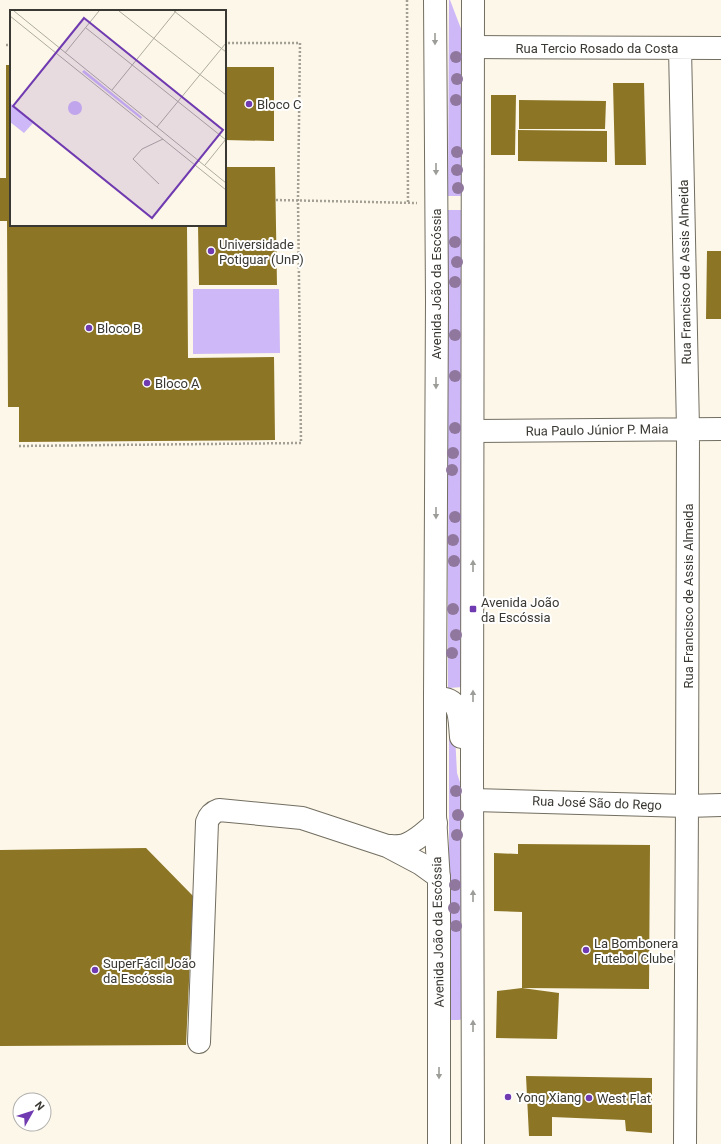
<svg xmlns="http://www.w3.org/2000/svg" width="721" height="1144" viewBox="0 0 721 1144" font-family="Roboto,sans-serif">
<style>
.green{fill:#ceb8f8}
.building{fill:#8c7525}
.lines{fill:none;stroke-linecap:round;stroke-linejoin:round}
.minor-casing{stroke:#726e61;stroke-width:24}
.major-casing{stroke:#726e61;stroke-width:24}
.path{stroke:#a39f94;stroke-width:2.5;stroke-dasharray:2 2;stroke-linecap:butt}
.minor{stroke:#fff;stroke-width:22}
.major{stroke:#fff;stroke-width:22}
.tree{fill:#8f779d}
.oneway{fill:#9c9c98}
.poi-dot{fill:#703bb1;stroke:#fff;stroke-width:1.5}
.labels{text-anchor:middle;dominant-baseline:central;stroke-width:4;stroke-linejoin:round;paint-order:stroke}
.street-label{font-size:13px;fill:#3a3832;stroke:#fff}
.poi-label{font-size:13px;fill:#3a3832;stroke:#fff;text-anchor:start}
.inset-road{fill:none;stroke:#aeab9f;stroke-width:1}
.view{fill:#703bb1;fill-opacity:0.15;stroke:#703bb1;stroke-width:2}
.inset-edge{fill:none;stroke:#3a3832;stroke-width:2}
</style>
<rect width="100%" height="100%" fill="#fcf7e8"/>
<path class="green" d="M449,0H450L463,34L465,196H448Z
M447,210H465L463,687L448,688Z
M193,289H279L280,353L193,354Z
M449,714L454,716L457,773L465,798L462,1019L459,1020H451L449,1016Z"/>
<path class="building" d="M6,65H11V225H187L188,358L274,357L275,440L19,442V407H8L7,221H0V178H6Z
M225,67H274V141L225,140Z
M613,83H644L646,165H615Z
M491,95H516L515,155H491Z
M519,100L606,101L605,129H519Z
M518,130L607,131V162L518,161Z
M225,167H275L277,285H199L198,225H225Z
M707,251H721V319H706Z
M518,844L650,845L649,989L522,988V912L494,911V853L518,854Z
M146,848L193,896L186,1045L0,1046V850Z
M522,988L559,993L557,1039L496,1038L497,991Z
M526,1076L652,1078V1133L626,1131L625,1120L552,1117V1136H529Z"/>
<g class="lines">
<defs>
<path id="minor" d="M473,47L721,48
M680,48L688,429L687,806L685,1144
M473,431L721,429
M473,800L687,806L721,805
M387,846C394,846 401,847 407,844C418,840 427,830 436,823
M199,1042L207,822C209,816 213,812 219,810L302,818L387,846L421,864L439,877"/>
<path id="major" d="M435,0L437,301L435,698V816L439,882V1144
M435,698C462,697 459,717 461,737
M473,1144L472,771L473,0"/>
</defs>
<use href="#minor" class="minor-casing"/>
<use href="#major" class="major-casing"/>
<path class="path" d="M407,0L408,203
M6,45H11
M276,200L417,203
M19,446L301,443L298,200L300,43H225"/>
<use href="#minor" class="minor"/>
<use href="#major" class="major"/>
</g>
<g class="tree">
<circle cx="456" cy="57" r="6"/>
<circle cx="457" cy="79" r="6"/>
<circle cx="456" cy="100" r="6"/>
<circle cx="457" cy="152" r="6"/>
<circle cx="457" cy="170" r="6"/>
<circle cx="458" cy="188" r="6"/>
<circle cx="455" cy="242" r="6"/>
<circle cx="457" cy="262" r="6"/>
<circle cx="455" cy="282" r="6"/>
<circle cx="455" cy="335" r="6"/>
<circle cx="455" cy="376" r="6"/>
<circle cx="455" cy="428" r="6"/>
<circle cx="453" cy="453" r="6"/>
<circle cx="452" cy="470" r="6"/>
<circle cx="455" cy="517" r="6"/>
<circle cx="453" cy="540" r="6"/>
<circle cx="454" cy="561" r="6"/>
<circle cx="453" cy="609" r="6"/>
<circle cx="456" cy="635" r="6"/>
<circle cx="452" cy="653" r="6"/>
<circle cx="456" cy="791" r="6"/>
<circle cx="458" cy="815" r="6"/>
<circle cx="457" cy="835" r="6"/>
<circle cx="455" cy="885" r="6"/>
<circle cx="454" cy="908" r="6"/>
<circle cx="456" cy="926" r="6"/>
</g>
<defs><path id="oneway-solid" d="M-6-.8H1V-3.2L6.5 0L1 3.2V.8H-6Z"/></defs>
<g class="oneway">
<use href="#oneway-solid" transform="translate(435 39) rotate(90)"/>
<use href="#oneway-solid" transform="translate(436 169) rotate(90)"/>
<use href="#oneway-solid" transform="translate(436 383) rotate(90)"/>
<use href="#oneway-solid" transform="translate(436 513) rotate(90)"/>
<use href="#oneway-solid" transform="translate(473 566) rotate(-90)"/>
<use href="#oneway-solid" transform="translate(473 696) rotate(-90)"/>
<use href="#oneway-solid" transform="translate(473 896) rotate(-90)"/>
<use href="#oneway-solid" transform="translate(473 1026) rotate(-90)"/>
<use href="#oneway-solid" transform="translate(439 1073) rotate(90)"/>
</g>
<g class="poi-dot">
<circle cx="249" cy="104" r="4"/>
<circle cx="211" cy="251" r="4"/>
<circle cx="89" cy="328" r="4"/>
<circle cx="147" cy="383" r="4"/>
<rect x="469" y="605" width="8" height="8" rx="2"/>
<circle cx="586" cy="950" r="4"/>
<circle cx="95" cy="970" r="4"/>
<circle cx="508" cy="1097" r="4"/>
<circle cx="589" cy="1098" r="4"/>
</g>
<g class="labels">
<g class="street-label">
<text x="597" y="48">Rua Tercio Rosado da Costa</text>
<text transform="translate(685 272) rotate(-91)">Rua Francisco de Assis Almeida</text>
<text transform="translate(436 284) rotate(-90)">Avenida João da Escóssia</text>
<text transform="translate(597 430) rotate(-1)">Rua Paulo Júnior P. Maia</text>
<text transform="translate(688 596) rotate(-90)">Rua Francisco de Assis Almeida</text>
<text transform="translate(597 803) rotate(2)">Rua José São do Rego</text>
<text transform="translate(438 932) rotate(-91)">Avenida João da Escóssia</text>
</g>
<g class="poi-label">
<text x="257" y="104">Bloco C</text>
<text x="219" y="244">Universidade<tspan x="219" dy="15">Potiguar (UnP)</tspan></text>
<text x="97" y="328">Bloco B</text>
<text x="155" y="383">Bloco A</text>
<text x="481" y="602">Avenida João<tspan x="481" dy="15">da Escóssia</tspan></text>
<text x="594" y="943">La Bombonera<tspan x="594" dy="15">Futebol Clube</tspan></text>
<text x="103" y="963">SuperFácil João<tspan x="103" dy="15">da Escóssia</tspan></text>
<text x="516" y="1097">Yong Xiang</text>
<text x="597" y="1098">West Flat</text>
</g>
</g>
<g transform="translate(10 10)">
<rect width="216" height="216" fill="#fcf7e8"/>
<path d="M74,60L132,107L131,109L72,62ZM58 98a7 7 0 1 1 14 0a7 7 0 1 1-14 0ZM0,93L24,112L14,123L0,112Z" fill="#ceb8f8"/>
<path class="inset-road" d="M4,1L216,173M109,1L216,85M164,1L216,42M0,6L216,180M76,18L216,130M55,43L89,1M102,80L166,1M147,117L216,33M195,155L216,129M149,174L123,149L132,139L153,129"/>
<path class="view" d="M74,8L213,120L142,208L3,96Z"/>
<rect width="216" height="216" class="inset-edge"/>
</g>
<g transform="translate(32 1112) rotate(51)"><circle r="19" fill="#ffffff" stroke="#b0afad"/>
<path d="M0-3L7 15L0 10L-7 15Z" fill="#703bb1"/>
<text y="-6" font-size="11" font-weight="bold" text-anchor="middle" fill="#3a3832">N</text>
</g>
</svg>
